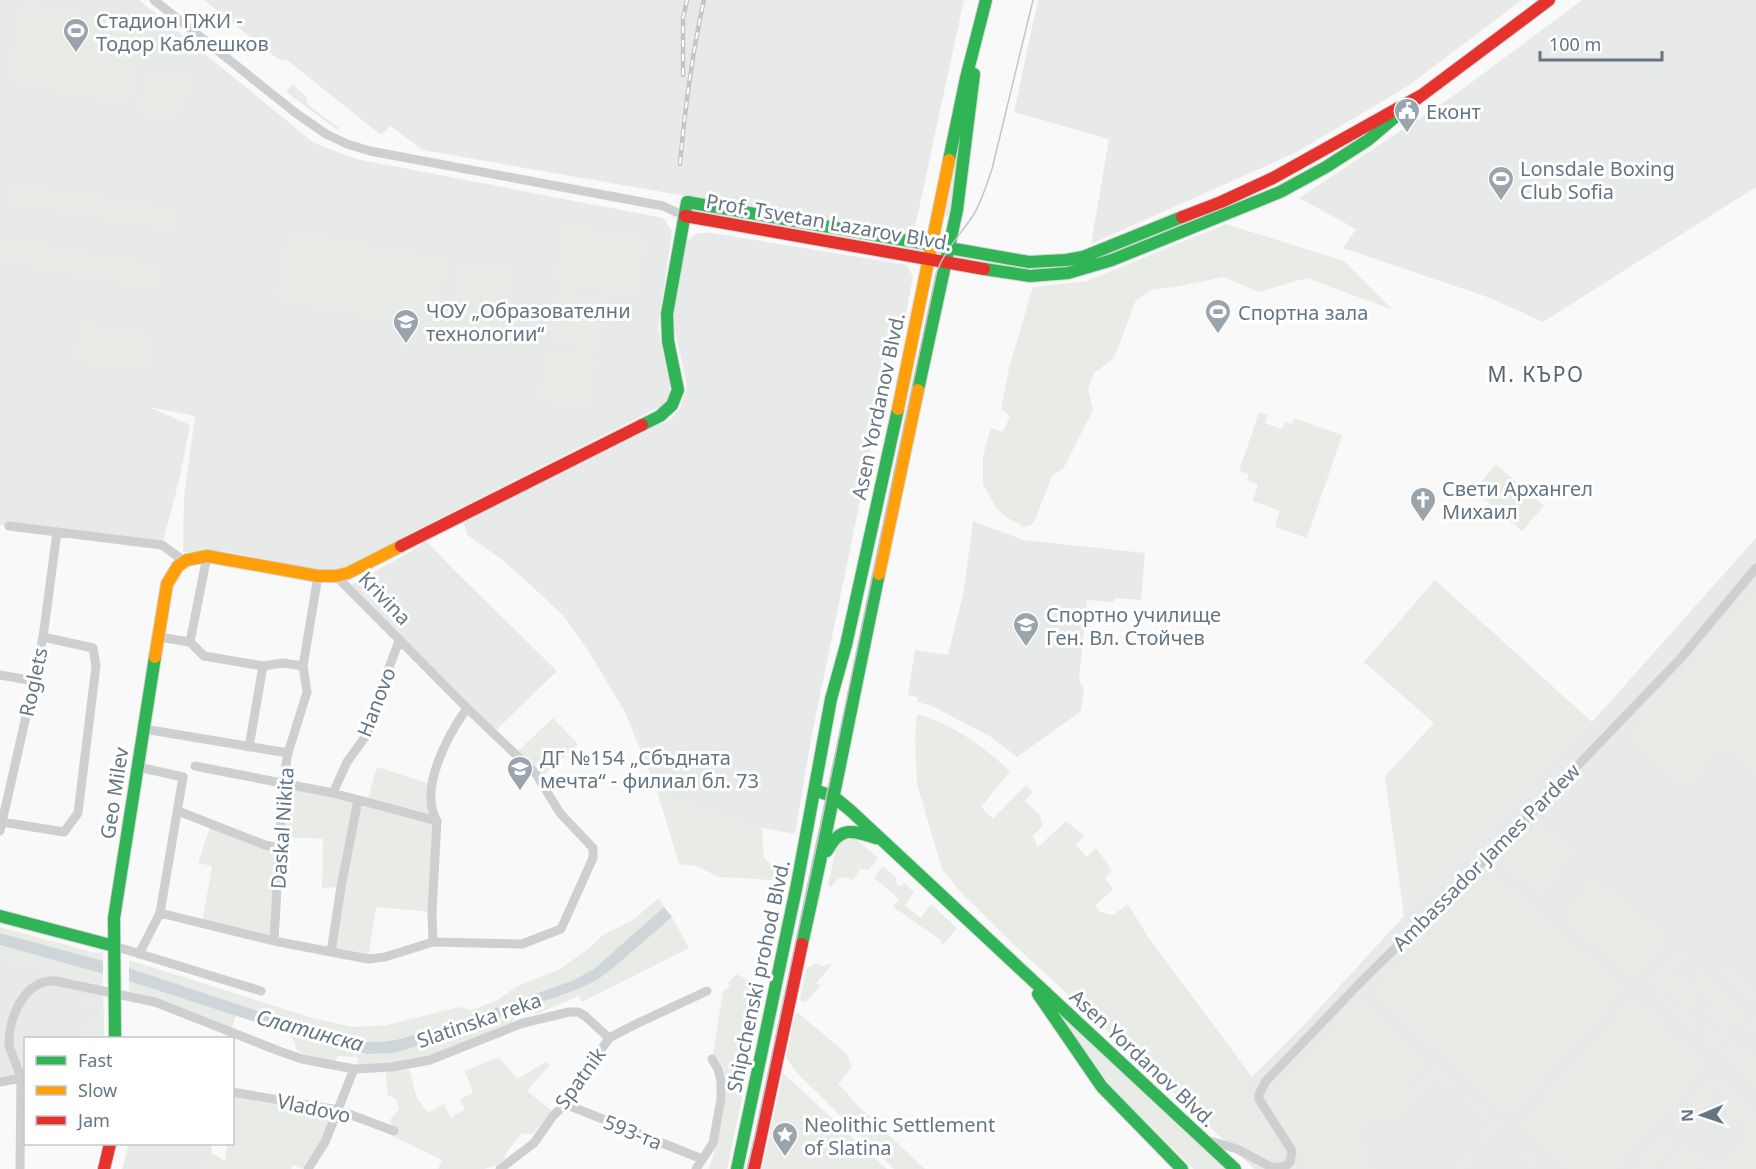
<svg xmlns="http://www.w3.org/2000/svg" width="1756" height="1169" viewBox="0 0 1756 1169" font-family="'Noto Sans',sans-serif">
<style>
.built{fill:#e8e9e9}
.green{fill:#e8ebe6}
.water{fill:#ced6d9}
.pier{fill:#f9f9f9}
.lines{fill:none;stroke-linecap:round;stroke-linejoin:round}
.fast-casing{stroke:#d5d6d7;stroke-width:14}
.slow-casing{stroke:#d5d6d7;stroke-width:14}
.jam-casing{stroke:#d5d6d7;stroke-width:14}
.street{stroke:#cecfd0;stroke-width:9}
.fast{stroke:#30b455;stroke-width:12}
.slow{stroke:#ff9f0a;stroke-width:12}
.jam{stroke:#e5322d;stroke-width:12}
.tram{stroke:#c3c5c6;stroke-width:1.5}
.rail-casing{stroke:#c3c5c6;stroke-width:4.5}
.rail{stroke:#fff;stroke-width:2;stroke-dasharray:7;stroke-linecap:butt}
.labels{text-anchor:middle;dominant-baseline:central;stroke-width:6;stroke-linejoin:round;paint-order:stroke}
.poi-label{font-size:20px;fill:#657683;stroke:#fff;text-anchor:start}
.street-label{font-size:20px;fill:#657683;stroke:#fff}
.neighbourhood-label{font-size:21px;letter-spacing:1.5px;fill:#57646e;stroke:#fff}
.water-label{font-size:21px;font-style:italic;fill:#60757c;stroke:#fff}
</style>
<rect width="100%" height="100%" fill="#f9f9f9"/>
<path class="built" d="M0,0H139L314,143L356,159L663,218L672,231L658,327L671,393L663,405L340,569L323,571L224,551L183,552L184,497L195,416L149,407L190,425L180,477L162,545L0,525Z
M204,0H964L913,236L423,150L390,126L381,135L287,60L278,59Z
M1038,0H1522L1408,86L1297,152L1091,244L1109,139L1014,112Z
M1582,0H1756V187L1543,322L1490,298L1343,248L1356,229L1299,198L1453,96Z
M697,233H712L907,265L913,277L906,314L892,346L812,734L795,834L762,828L670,798L657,791L625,712L589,652L563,615L524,579L500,558L467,535L464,522L671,419L681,407L687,385L675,331L673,312L687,241Z
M973,521L1023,540L1145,553L1141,600L1115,598L1114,602L1087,600L1079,679L1084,690L1081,711L1017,757L991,737L932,706L917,702L918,697L908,695L915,650L948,655L964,590Z
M1756,538V1169H1254L1204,1121L1252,1077L1304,1025L1404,916L1592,722Z
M426,541L451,567L557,671L493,733L347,587L415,549Z
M0,958L103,985L104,1038H26L25,1073L0,1079Z
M129,1144H205L211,1145L212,1153L205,1169H122Z"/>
<path class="green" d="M22,2L145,27L129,106L7,81Z
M188,70L190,93H182L183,114L140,117L139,96L146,95L145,73Z
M292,84L306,96L308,105L339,128L336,129L290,95L286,92Z
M967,92L951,214L945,216C954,175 959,133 967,92Z
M8,182L180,210L176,231L5,203Z
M565,224L618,234L608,292L554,283Z
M1226,224L1344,261L1393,310L1307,278L1259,292L1223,277L1176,287L1154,289L1136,300L1114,358L1094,373L1088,389L1093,410L1063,469L1052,476L1035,520L1031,525L1024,527L1006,517L997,509L983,484V456L991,428L1003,432L1010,416L1001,409L1009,368L1033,287L1087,281Z
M288,230L447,259L435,329L275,300Z
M619,234L646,238L636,297L609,293Z
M2,237L159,265L155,289L0,262Z
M462,261L512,269L500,342L450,333Z
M558,290L607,299L598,351L549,342Z
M80,323L154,334L148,372L75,361Z
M548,349L597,357L587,409L539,400Z
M1259,412L1268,415L1265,423L1282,429L1285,422L1292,424L1294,418L1342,435L1307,538L1275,527L1280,511L1253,501L1258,484L1247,480L1249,474L1239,471Z
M1496,464L1544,506L1522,531L1474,490Z
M1435,580L1592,722L1404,916L1385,776L1434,723L1364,662Z
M1756,588V772L1754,774L1723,746L1684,789L1626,737Z
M917,714C953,724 983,746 1010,771L981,807L993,819L1026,785L1033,792L1025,801L1039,814L1043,825L1033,836L1038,847L1066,821L1084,836L1076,845L1087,857L1096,848L1112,870L1105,878L1113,889L1095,906L1100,912L1113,915L1128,904L1148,937L1252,1077C1250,1081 1246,1085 1246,1090C1245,1100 1273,1137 1280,1147L1282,1153L1281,1158L1277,1160L1269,1159L1222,1137L1010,941L958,889L942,869L917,784L915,741Z
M553,718L578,744L542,777L518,751Z
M377,767L433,785L432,912L376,907L368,959L331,952L340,887L322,888L323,839L280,837L283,783L367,802Z
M657,791L670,798L762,828L764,858L778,871L789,872L788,881L719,877L696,866L679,864Z
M211,824L279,848L274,941L202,924L212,866L198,863Z
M1542,824L1575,854L1538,895L1504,865L1503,859L1536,825Z
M850,837L855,838L878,858L869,870L860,869L853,880C843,875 836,877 832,887L828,886L836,848L842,839Z
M883,866L897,878L895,882L901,887L904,883L914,892L905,906L921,918L931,904L957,928L942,946L941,940L893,907L899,899L874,878Z
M1489,874H1495L1622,987L1620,994L1512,1114L1505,1113L1373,994L1374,987Z
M1594,878L1610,892L1613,888L1631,905L1629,908L1632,911L1635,908L1644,916L1641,920L1644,922L1647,919L1667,937V942L1635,977H1631L1600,950L1603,946L1599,942L1595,946L1567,920L1570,917L1564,912Z
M659,898L664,907L594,969L574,980L457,1022L400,1039L381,1042H365L346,1039L324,1033L129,968V960L316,1019L354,1027L387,1025L459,1007L471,1010L496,1001L516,987L560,969L588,949L603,935L633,920Z
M672,917L689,948L582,1002L579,996L537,1014L533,1010L514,1017L512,1022L439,1053L396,1063L358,1064L357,1057L338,1056L334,1062L303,1054L297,1050L293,1039L281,1030C308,1039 338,1051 366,1054C380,1055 395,1052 408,1049L576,990L597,980L612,969Z
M0,927L96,953L103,952V961L0,933Z
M0,945L103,973V985L0,958Z
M855,947L806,1002L800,1000L806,969L814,964H820V966H826V964L832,965L816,983L820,986Z
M1676,951H1678L1686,958L1653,984L1648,981Z
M1694,958L1752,1011L1750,1012L1692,959Z
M1692,962L1747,1015L1736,1026L1703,996Z
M1726,964L1756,993V1004L1723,974V969Z
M1675,972L1696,990L1699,999L1693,1009L1656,986Z
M736,974L765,989L727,1169H709C717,1146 733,1089 722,1065C720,1061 716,1057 713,1054L723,991L730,987L728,983Z
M129,981L236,1015L232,1028L156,998L129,991Z
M1651,989L1676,1006L1671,1010L1649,991Z
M73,993L100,998L87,1017L82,1001Z
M1639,999L1707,1060L1706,1062L1638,1001Z
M1363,1000L1426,1061L1404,1086L1411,1093L1436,1065L1457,1084L1452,1090L1436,1076L1392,1124L1378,1114L1356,1138L1367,1153L1364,1158L1376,1169H1306L1292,1140L1267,1106V1101L1270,1094L1359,1001Z
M1630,1001H1634L1702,1062L1704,1065L1703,1069L1615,1169H1571L1522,1126V1122Z
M103,1002L104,1038H100L89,1022Z
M1705,1003L1733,1029L1730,1033L1710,1020Z
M1680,1008L1692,1015L1695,1032L1674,1013Z
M797,1012L847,1054L852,1067L838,1084L851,1097V1099L925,1169H894L795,1071L786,1057L794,1019Z
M1752,1017L1756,1021V1029L1747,1035L1741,1030Z
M1063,1019L1065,1020L1225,1169H1194L1112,1088Z
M87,1025L96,1038H76Z
M1708,1025L1726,1037L1716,1050L1701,1037Z
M1730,1040L1741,1047L1730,1064L1719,1054Z
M1745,1049L1756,1056V1087L1733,1067Z
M499,1057L517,1079L546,1062L550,1065L527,1091L552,1111L533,1134L522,1133L505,1154V1159L497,1165L484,1169H438L442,1160L382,1131L392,1124L390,1120L399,1109L396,1099L388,1095L385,1073L409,1069L417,1098L428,1113L444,1104L451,1118L465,1109L460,1099L473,1093L465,1071Z
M783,1073L881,1164L887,1169H762Z
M1713,1077H1718L1721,1079L1690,1130L1675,1121Z
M1723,1082L1751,1107L1737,1122L1726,1111L1734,1100L1719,1090Z
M1465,1091L1492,1116L1481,1118L1460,1099Z
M234,1097L332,1113L321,1140L302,1169L294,1165L291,1169H205L212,1153L225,1161L227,1144H232Z
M1754,1110L1756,1112V1169H1701L1709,1160L1720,1166L1748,1136L1740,1126Z
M1494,1118L1499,1122L1500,1127L1482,1148L1475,1144L1490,1126L1483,1120Z
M1520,1127L1566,1169H1563L1519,1129Z
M1665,1133L1678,1141L1669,1151L1659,1139Z
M1656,1143L1666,1155L1653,1169H1633Z
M1683,1145L1705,1157L1695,1169H1662Z
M1471,1148L1478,1152L1463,1169H1453Z
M1525,1148L1537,1158L1530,1166L1519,1156Z"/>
<path class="water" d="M664,907L672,917L612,969L597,980L576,990L408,1049L393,1053L367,1054L317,1042L129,981L0,945V933L129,968L324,1033L346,1039L365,1042H381L400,1039L457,1022L574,980L594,969Z"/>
<path class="pier" d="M103,958L129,965V984L103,976Z"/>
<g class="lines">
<defs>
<path id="fast" d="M949,160L966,78L986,0
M984,269L1030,276L1068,273L1112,260L1280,192L1326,167L1368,140L1394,118
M918,390L957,210L974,74
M642,425L660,416L672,405L678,390L668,341L667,314L687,202L1029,262L1066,260L1083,257L1182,217
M815,790L834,797L851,811L1235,1169
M827,851C840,826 852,830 876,838
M0,916L114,946
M802,944C830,821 853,697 879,574
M1038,994L1102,1087L1182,1169
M115,1038L114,918L155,657
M737,1169L797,884L831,699L846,645L898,409"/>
<path id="slow" d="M898,409L949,160
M879,574L918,390
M155,657L167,584L178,566L187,560L207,556L318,576H336L348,573L401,546"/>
<path id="jam" d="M1414,101L1549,0
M685,216L984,269
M1182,217L1221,202L1273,178L1420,96
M401,546L642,425
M104,1169L110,1144
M754,1169L802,944"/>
</defs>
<use href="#fast" class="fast-casing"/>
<use href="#slow" class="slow-casing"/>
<use href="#jam" class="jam-casing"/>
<path class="street" d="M154,0L297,114L326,134L347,144L370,151L663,206L685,216
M9,526L162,545L184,561
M207,556L190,642L204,656L263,666L283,663L303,666
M159,637L190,642
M0,675L34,681
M144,729L288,753
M249,747L263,666
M195,766L333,793L437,821
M138,767L183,777L160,913L139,954
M333,793L347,762L368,733L381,689L399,641
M178,811L265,845L279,848
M437,821C418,789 448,735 467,708
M2,822L64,832L78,813L96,666L93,648L43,637
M0,831L34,681L43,637L57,532
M160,913L274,941L368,959L385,957L433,942L522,944L561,929L593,858V848L560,813L536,774L467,708L336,576
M274,941L283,783L288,753L307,692L303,666L318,576
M433,942L432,912L437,821
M114,946L261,991
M331,952L341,887L358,800
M0,1082L26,1077
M232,1092L338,1110L394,1131
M565,1104L702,1159
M1203,1139L1237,1149L1273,1168L1286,1166L1290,1162L1292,1151L1259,1099V1094L1266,1081L1358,985L1535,810L1681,658L1756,568
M20,1169L21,1077L9,1046C8,1019 24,979 55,981L155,1002L279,1051L302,1059L354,1069L392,1067L430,1060L523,1023L569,1012H578L585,1016L609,1038
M308,1169L325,1142L354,1069
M500,1169L534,1143L553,1116L565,1104L609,1038L636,1024L707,991
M696,1169L713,1143L721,1099V1081L718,1069L712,1059"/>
<use href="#fast" class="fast"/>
<use href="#slow" class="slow"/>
<use href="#jam" class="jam"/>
<path class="tram" d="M747,1169L755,1136L936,274C943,252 962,233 974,214C982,200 987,184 992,169L1033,0"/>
<defs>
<path id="rail" d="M683,75V18L687,0
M680,164C685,108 692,54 704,0"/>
</defs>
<use href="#rail" class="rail-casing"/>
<use href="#rail" class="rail"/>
</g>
<defs>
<symbol id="stadium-pin" viewBox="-11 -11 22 30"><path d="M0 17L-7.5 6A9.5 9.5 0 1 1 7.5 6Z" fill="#99a4ac" stroke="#fff"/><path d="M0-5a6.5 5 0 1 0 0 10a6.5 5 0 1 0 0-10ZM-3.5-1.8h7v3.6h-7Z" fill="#fff"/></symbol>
<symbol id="civic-pin" viewBox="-11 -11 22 30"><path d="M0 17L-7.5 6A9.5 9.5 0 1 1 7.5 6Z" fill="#99a4ac" stroke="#fff"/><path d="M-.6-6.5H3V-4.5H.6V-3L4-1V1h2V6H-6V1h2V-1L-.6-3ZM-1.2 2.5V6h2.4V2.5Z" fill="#fff"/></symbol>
<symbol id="school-pin" viewBox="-11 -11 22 30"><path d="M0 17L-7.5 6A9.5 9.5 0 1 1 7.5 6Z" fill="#99a4ac" stroke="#fff"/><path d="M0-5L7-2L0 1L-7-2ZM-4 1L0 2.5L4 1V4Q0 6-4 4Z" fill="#fff"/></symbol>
<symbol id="church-pin" viewBox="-11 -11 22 30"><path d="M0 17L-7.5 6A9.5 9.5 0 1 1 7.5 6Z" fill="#99a4ac" stroke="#fff"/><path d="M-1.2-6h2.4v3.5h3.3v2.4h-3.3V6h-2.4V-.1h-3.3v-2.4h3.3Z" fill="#fff"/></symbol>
<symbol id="sight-pin" viewBox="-11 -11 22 30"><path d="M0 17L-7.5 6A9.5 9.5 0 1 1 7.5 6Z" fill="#99a4ac" stroke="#fff"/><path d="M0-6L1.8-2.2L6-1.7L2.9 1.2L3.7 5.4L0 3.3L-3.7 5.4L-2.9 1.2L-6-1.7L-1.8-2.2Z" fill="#fff"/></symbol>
</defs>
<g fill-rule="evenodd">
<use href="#stadium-pin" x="61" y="16" width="30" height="40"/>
<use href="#civic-pin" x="1392" y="96" width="30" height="40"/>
<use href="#stadium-pin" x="1486" y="164" width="30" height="40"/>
<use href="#stadium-pin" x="1203" y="297" width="30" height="40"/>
<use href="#school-pin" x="391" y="307" width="30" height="40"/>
<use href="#church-pin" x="1408" y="485" width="30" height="40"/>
<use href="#school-pin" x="1011" y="610" width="30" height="40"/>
<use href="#school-pin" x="505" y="754" width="30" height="40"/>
<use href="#sight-pin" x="770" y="1120" width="30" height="40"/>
</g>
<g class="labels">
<g class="poi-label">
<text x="96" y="20">Стадион ПЖИ -<tspan x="96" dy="23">Тодор Каблешков</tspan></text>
<text x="1426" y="111">Еконт</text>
<text x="1520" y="168">Lonsdale Boxing<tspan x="1520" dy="23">Club Sofia</tspan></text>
<text x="426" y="310">ЧОУ „Образователни<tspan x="426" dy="23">технологии“</tspan></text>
<text x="1238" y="312">Спортна зала</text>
<text x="1442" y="488">Свети Архангел<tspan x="1442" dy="23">Михаил</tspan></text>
<text x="1046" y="614">Спортно училище<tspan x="1046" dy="23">Ген. Вл. Стойчев</tspan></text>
<text x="540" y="757">ДГ №154 „Сбъдната<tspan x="540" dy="23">мечта“ - филиал бл. 73</tspan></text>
<text x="804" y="1124">Neolithic Settlement<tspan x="804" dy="23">of Slatina</tspan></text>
</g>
<g class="street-label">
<text transform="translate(829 222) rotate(10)">Prof. Tsvetan Lazarov Blvd.</text>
<text transform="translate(878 406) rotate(-78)">Asen Yordanov Blvd.</text>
<text transform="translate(385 598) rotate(46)">Krivina</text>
<text transform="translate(33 682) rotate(-78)">Roglets</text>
<text transform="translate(376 702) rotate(-69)">Hanovo</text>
<text transform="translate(114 793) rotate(-81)">Geo Milev</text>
<text transform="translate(282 828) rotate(-86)">Daskal Nikita</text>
<text transform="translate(1486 857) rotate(-45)">Ambassador James Pardew</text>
<text transform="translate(758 976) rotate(-78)">Shipchenski prohod Blvd.</text>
<text transform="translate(479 1020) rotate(-19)">Slatinska reka</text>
<text transform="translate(1143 1058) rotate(43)">Asen Yordanov Blvd.</text>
<text transform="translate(580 1078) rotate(-54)">Spatnik</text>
<text transform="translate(314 1108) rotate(12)">Vladovo</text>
<text transform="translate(633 1132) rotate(22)">593-та</text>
</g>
<g class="neighbourhood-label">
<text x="1536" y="374">М. КЪРО</text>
</g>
<g class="water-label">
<text transform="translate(310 1030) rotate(15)">Слатинска</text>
</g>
</g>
<rect x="24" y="1037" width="210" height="108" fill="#ffffff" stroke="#c1c8cd" stroke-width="1.5"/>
<rect x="36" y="1056" width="30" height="9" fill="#30b455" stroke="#c1c8cd" stroke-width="1.5"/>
<text x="78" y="1067" font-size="18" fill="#657683">Fast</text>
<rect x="36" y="1086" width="30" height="9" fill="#ff9f0a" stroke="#c1c8cd" stroke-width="1.5"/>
<text x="78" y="1097" font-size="18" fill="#657683">Slow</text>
<rect x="36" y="1116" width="30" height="9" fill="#e5322d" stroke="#c1c8cd" stroke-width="1.5"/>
<text x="78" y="1127" font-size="18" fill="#657683">Jam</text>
<g transform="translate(1702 1115) rotate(268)" stroke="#ffffff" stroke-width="4.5" paint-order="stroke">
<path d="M0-4.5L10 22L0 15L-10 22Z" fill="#657683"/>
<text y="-9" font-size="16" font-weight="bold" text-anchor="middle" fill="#657683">N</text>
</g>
<path d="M1540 51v9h122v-9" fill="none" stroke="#657683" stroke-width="3"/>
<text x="1549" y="51" font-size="18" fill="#657683" stroke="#ffffff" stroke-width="4.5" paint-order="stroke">100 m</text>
</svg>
